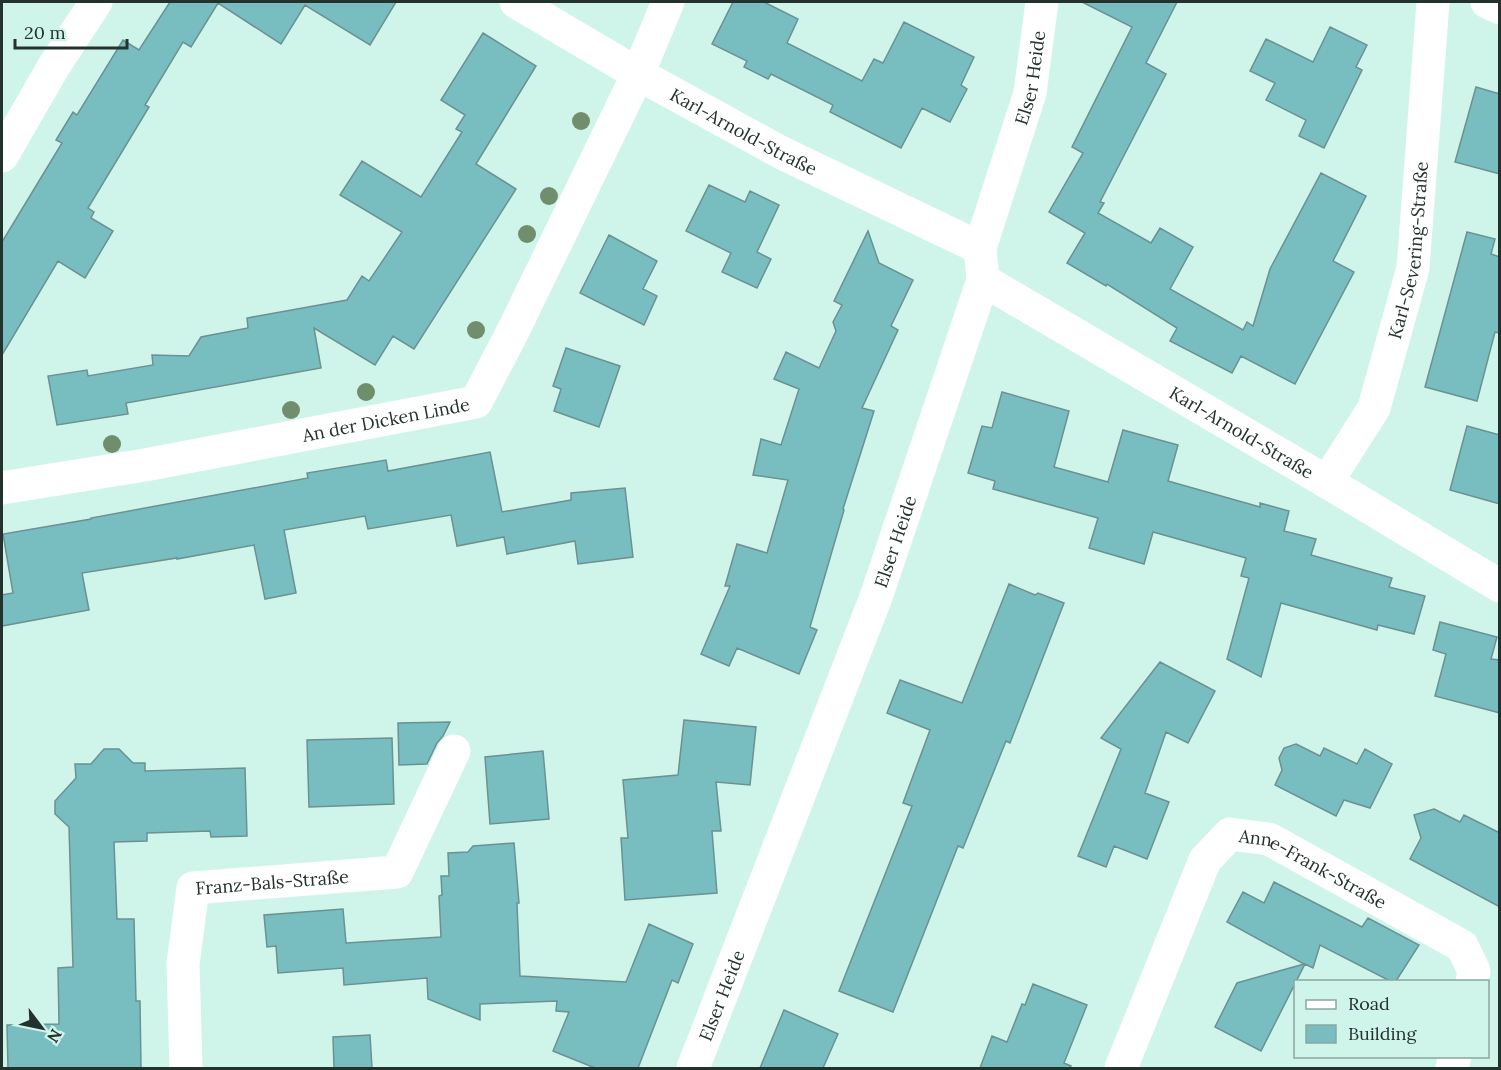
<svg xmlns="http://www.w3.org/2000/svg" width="1501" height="1070" viewBox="0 0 1501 1070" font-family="Lora,serif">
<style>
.building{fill:#78bec0;stroke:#6b9192;stroke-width:1.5}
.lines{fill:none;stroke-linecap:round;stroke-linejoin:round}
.street{stroke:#fff;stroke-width:33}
.tree{fill:#718e6c}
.labels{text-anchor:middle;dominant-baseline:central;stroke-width:5;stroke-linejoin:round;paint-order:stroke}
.street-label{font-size:18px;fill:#24322e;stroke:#cff5ea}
</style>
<rect width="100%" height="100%" fill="#cff5ea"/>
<path class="building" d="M170,2H396L370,45L305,5L281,44L218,3L191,47L183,42L145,105L149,107L88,208L94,212L91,218L113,231L85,278L58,261L2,355V242L62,143L56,140L73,112L77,115L123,40L139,50Z
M733,2H764L798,19L787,43L862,81L874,59L883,63L904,22L974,57L961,85L967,89L950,122L922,108L901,148L830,112L833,105L771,74L768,79L744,67L747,61L712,44Z
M1082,2H1177L1146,63L1166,74L1100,202L1104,203L1098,213L1151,243L1160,228L1193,247L1170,289L1243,330L1247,322L1253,326L1270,269L1321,173L1366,196L1333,261L1354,272L1295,384L1241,356L1232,373L1170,341L1177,328L1107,284L1106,286L1067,263L1085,233L1049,212L1083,153L1072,147L1132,27Z
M1330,27L1367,45L1356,67L1362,70L1324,148L1299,136L1306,120L1266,100L1275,83L1250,71L1266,39L1313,62Z
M483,33L536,66L476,164L516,189L414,349L393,336L375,365L314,328L321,368L126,403L128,414L57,425L48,376L87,370L88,376L153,365L152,355L189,356L201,337L248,328L247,318L347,300L362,276L369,281L402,232L340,195L362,161L421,197L462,132L456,129L465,115L441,100Z
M1476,87L1500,94V174L1455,162Z
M709,185L745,202L750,191L779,205L757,252L771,259L757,288L722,272L731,253L686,231Z
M868,231L879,263L913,280L891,326L898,330L862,408L874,411L843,509L844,510L810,627L817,630L799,674L737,648L729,666L701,654L730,586H725L737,544L767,553L788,480L753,475L761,439L781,445L799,389L774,379L786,352L819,368L836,331L833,322L842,305L834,301Z
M1467,232L1495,239L1491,254L1500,257V333L1495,332L1477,401L1425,387Z
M609,235L657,261L643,289L657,296L644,325L580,293Z
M566,348L620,366L599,427L554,411L561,389L553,386Z
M1002,392L1069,411L1054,467L1108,482L1123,430L1178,445L1168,481L1260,507V503L1289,511L1284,531L1316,539L1311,555L1392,578L1389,587L1425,596L1414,634L1378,625L1377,630L1281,603L1261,677L1227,659L1249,578L1241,576L1246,558L1153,532L1144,564L1089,548L1098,518L993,489L995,481L968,473L982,426L992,428Z
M1467,426L1500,435V504L1450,490Z
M490,452L502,512L571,500V493L625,488L633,557L578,564L575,541L507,554L504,537L457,546L451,515L368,529L365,516L284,530L296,593L265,599L254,545L177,559V558L82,573L89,610L2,626V595L13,593L3,534L91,519V518L308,478L307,473L386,460L388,471Z
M1009,584L1035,595L1038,593L1064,603L1010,743L1006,741L963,848L958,846L893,1012L839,991L912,806L903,803L930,730L887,713L900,680L962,703Z
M1440,622L1497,637L1491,659L1500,660V713L1435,696L1446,654L1433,650Z
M1160,662L1215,691L1188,743L1166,732L1145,793L1169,802L1147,859L1114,846L1106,867L1078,856L1121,749L1101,738Z
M684,720L756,727L750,785L716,782L721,831H712L717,893L625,900L621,838H628L623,780L678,775Z
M450,722L443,736L437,743L427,764L399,765L398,723Z
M392,738L394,804L309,807L307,740Z
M1296,744L1320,756L1324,748L1357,764L1365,749L1392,764L1370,808L1344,800L1336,816L1275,785L1282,770L1279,758L1284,748Z
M104,749H119L133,763H145V771L245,768L247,836L211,837L210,831L147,833V841L114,842L117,919H134L136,1001H140L141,1068H8L7,1025L59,1024L58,968L73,967L69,827L55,814V801L76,778L75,764H91Z
M543,751L549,819L490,824L485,757Z
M1434,809L1460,822L1464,815L1500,833V907L1410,859L1421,838L1414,815Z
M514,843L519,903H517L520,976L626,982L649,924L693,944L678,983L672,980L638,1068H595L553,1051L569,1012L556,1011L557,1001L480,1004V1020L428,999L427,978L344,985L343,968L278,973L276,946L267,947L264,915L343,909L346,943L441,937L439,896L442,895L441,876H449L448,853L468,852L473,846Z
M1274,882L1362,927L1368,918L1419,945L1396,981H1390L1320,945L1313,968L1305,964L1261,1051L1215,1027L1237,983L1304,964L1227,922L1243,892L1264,903Z
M1033,984L1087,1005L1064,1063L1071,1066L1070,1068H980L992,1036L1007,1042L1022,1004L1025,1005Z
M784,1010L838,1034L823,1068H760Z
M370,1035L372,1068H334L333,1037Z"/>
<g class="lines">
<g class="street">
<path id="s1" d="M516,2L638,74L780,152L980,248"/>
<path d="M1487,2L1500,8"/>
<path d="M2,156L54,66L96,2"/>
<path id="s2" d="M983,280L1327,482L1500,586"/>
<path id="s3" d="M1327,482L1374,408L1413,268L1433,2"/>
<path id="s4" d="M2,488L145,465L476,402L512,333L638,74L668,2"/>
<path id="s5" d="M186,1068L183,964L193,888L397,872L454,751"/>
<path id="s6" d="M693,1068L876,597L983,280L980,248L1030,93L1042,2"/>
<path id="s7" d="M1121,1068L1205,860L1230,834L1269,839L1462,946L1474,971L1472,982"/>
<path d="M1452,1068L1455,1056"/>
</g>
</g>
<g class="tree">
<circle cx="581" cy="121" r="9"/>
<circle cx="549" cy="196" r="9"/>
<circle cx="527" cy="234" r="9"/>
<circle cx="476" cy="330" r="9"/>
<circle cx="366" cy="392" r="9"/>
<circle cx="291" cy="410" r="9"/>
<circle cx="112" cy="444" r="9"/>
</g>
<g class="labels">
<g class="street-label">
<text stroke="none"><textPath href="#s6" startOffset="1050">Elser Heide</textPath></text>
<text stroke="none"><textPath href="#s1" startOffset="262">Karl-Arnold-Straße</textPath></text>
<text stroke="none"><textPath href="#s3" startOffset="250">Karl-Severing-Straße</textPath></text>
<text stroke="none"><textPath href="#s4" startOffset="390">An der Dicken Linde</textPath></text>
<text stroke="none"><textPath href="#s2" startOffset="300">Karl-Arnold-Straße</textPath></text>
<text stroke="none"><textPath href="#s6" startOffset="564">Elser Heide</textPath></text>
<text stroke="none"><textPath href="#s7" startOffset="351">Anne-Frank-Straße</textPath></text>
<text stroke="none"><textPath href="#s5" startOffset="260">Franz-Bals-Straße</textPath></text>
<text stroke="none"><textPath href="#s6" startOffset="78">Elser Heide</textPath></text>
</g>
</g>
<rect width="1501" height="1070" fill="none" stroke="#24322e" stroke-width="6"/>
<rect x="1294" y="980" width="195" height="78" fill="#cff5ea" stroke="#8ba79f" stroke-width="1.5"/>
<rect x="1306" y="1000" width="30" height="9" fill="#ffffff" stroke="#8ba79f" stroke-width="1.5"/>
<text x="1348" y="1010" font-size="18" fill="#24322e">Road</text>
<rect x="1306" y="1025" width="30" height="18" fill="#78bec0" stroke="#8ba79f" stroke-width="1.5"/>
<text x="1348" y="1040" font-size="18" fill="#24322e">Building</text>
<g transform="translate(42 1028) rotate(122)" stroke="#cff5ea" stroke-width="4.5" paint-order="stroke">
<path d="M0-4.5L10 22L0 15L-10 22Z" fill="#24322e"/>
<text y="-9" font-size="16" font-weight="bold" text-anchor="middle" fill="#24322e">N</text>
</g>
<path d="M15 39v9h112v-9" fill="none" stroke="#24322e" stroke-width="3"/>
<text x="24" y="39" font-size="18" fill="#24322e" stroke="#cff5ea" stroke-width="4.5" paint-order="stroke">20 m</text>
</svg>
